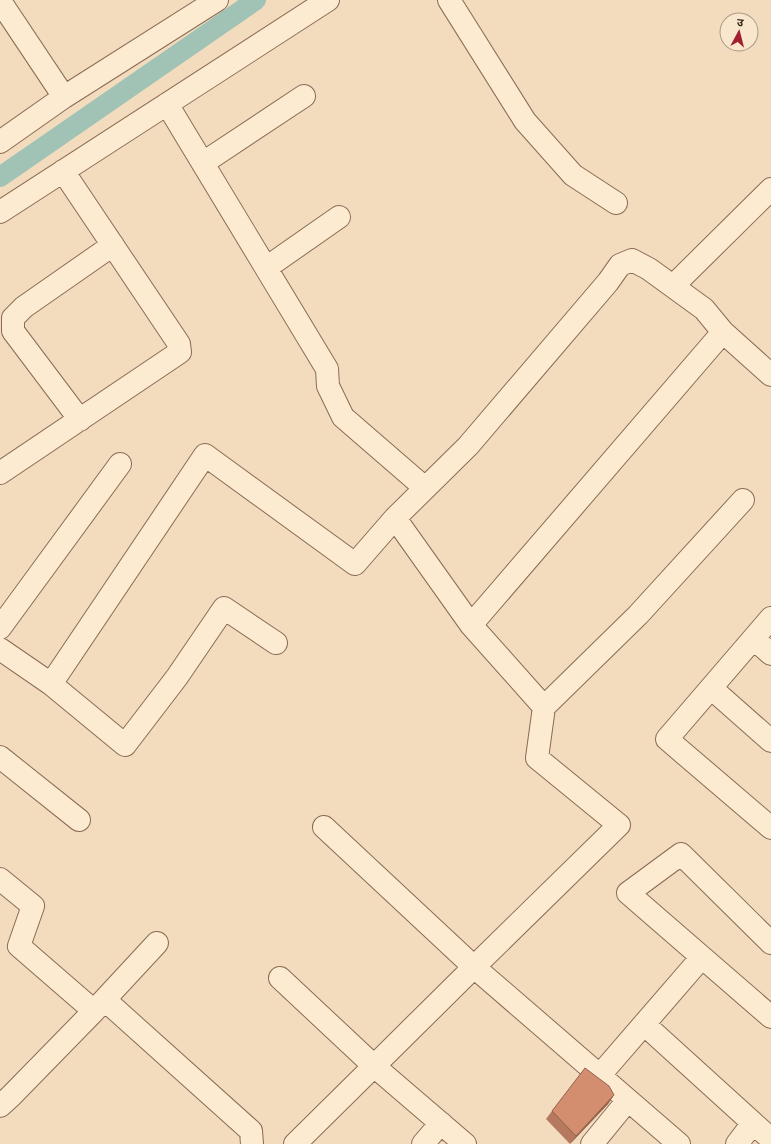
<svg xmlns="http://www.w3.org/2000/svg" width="771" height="1144" viewBox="0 0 771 1144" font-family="Spectral,'Noto Sans Devanagari',serif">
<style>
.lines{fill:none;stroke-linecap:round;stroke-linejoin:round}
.canal{stroke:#a1c3b5;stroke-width:20}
.minor-casing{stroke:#8b6b55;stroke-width:24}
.minor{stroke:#fcead1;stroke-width:22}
.wall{fill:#b5795f}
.shaded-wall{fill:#94634e}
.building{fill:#d38d6f;stroke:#94634e}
</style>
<rect width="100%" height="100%" fill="#f2dcbd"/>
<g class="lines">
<path class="canal" d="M0,177L256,0"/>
<defs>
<path id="minor" d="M449,0L525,121L573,175L616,203
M0,1L64,97
M167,104L327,369L328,386L343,417L425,488
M0,142L64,97L217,0
M203,163L304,96
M0,212L328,0
M266,268L339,217
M673,286L771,189
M80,420L13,331V318L24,307L113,245
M0,473L180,352L179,344L63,171
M395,518L471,625L544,707
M771,618L667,739L771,828
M471,625L723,332L771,375
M0,628L120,464
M754,639L771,654
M0,649L51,684L125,745L177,677L224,608L276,643
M51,684L205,455L355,564L395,518L468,446L608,282L620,265L632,260L649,269L704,309L723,332
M711,688L771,741
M0,757L79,820
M324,827L474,967L619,825L537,758L544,707L638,615L743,500
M0,879L33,906L19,946L94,1011
M771,943L681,854L628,893L771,1017
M280,978L374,1066L295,1144
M105,1000L251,1131L252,1144
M644,1024L753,1123
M600,1075L702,957
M0,1106L11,1096L94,1011L157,943
M423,1144L441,1123
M465,1144L374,1066L474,967L679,1144
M592,1144L628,1100
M737,1144L753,1123L771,1139"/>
</defs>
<use href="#minor" class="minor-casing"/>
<use href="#minor" class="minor"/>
</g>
<path class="wall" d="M614,1095L608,1104L570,1144L546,1119L552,1111Z"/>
<path class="shaded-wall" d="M614,1095L608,1104L570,1144L576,1136Z"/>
<path class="building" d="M585,1068L609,1086L614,1095L576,1136L552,1111Z"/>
<g transform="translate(739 32) rotate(7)"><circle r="19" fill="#f8e7cd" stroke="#ac9a86"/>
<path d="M0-3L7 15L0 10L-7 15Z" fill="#a01f30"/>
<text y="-6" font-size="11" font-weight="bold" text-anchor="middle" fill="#39261b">उ</text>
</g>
</svg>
